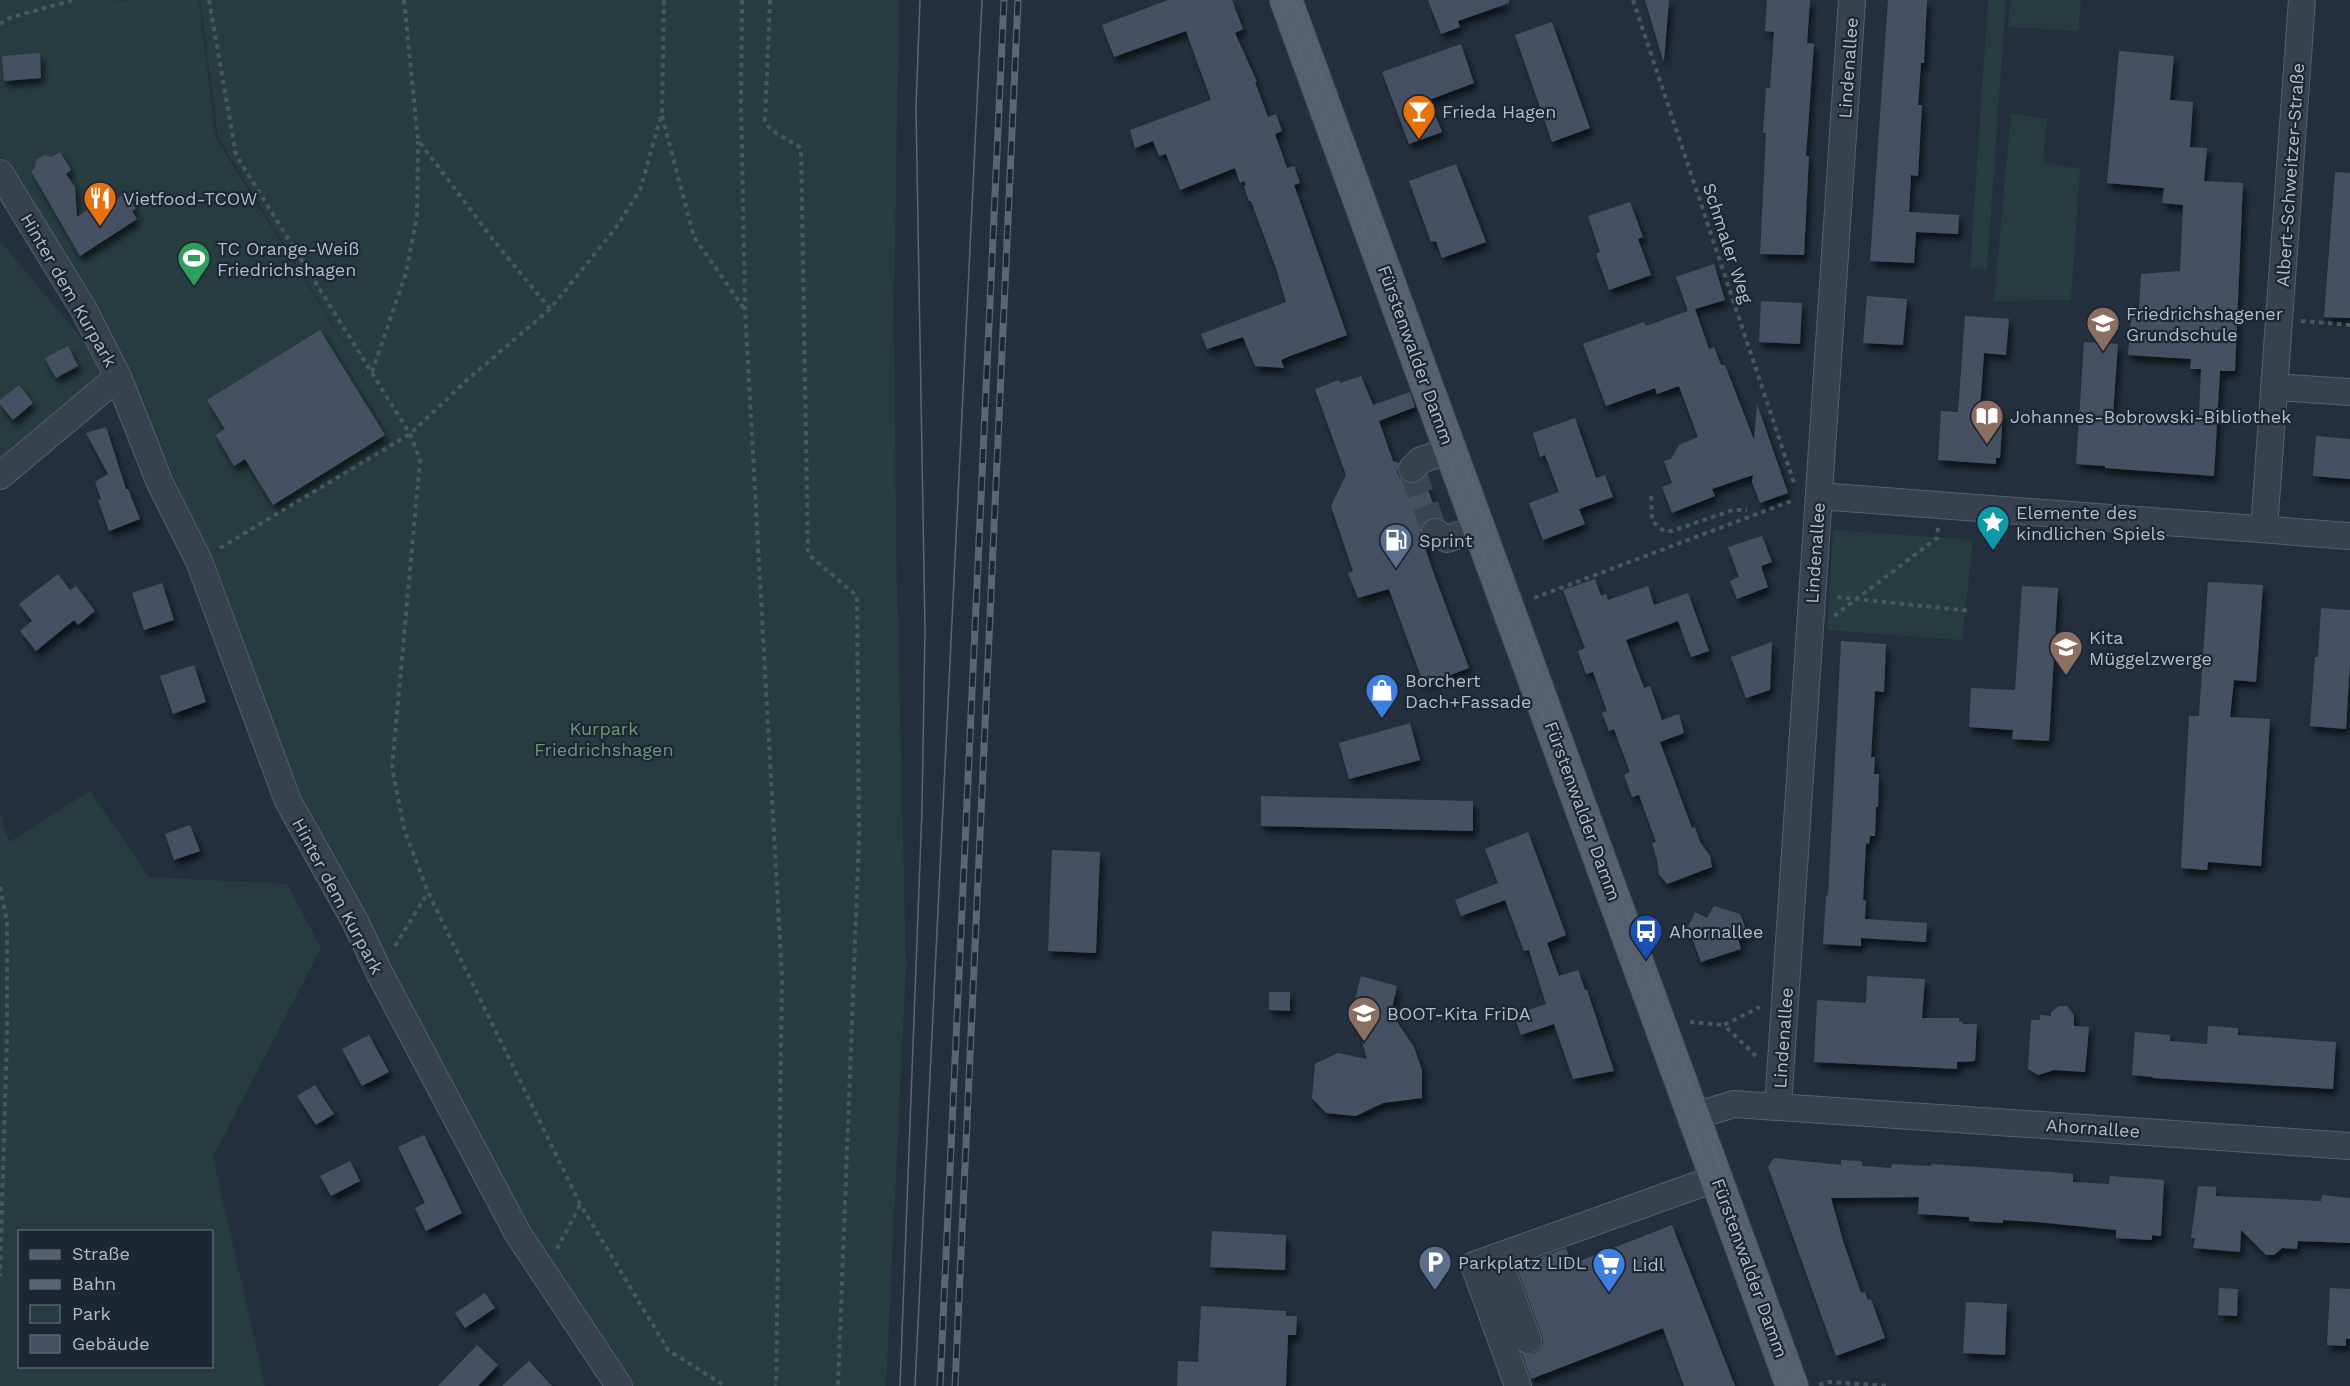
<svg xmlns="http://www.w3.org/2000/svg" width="2350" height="1386" viewBox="0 0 2350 1386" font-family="'Work Sans',sans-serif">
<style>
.green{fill:#263c3f;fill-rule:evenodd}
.building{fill:#455162;filter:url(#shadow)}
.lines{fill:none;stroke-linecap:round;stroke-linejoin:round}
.minor-tunnel{stroke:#3a4453;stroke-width:26;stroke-dasharray:26 13;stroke-linecap:butt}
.minor-casing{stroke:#565f6c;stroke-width:28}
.major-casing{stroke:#414a57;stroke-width:34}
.path{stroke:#44595c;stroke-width:4;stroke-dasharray:4.5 4.5;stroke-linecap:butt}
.minor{stroke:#38414e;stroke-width:26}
.major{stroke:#56606e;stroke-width:32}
.tram{stroke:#5a6575;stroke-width:1.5}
.rail-casing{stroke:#5a6575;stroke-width:7}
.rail{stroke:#1d2633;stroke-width:4.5;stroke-dasharray:14;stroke-linecap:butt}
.labels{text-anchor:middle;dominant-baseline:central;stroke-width:4.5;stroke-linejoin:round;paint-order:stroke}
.street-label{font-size:18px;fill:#b4bcc9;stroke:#1d2633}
.poi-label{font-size:18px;fill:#b4bcc9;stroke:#1d2633;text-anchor:start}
.park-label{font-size:18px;fill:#6b9a76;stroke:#1d2633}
</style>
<defs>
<filter id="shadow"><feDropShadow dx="3.5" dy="6" stdDeviation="3" flood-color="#0009"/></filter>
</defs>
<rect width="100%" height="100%" fill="#242f3e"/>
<path class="green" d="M0,0H124L103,4L131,0H199L216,138L398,430L218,137L200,0H899L894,306L896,541L906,966L886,1386H628L498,1183L300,792L205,548L121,355L0,155V31L9,25L38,16L8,24L0,30Z
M1988,0H2006L1987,269L1970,268Z
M2010,0H2081L2078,31L2008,27Z
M2011,113L2047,119L2043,163L2080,169L2071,300L1994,301Z
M0,241L92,351L100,377L0,466Z
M1833,530L1973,540L1962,640L1827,630Z
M90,791L149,877L287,884L321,948L213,1157L265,1386H0V814L9,842ZM20,1232H212V1366H20Z"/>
<path class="building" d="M1168,0H1232L1243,29L1235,33L1257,82H1255L1268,117L1276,114L1282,131L1275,134L1287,168L1294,166L1300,183L1294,185L1347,335L1290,356L1281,360L1284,368L1255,366L1243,337L1207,349L1201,334L1286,302L1276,268L1251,201H1249L1244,186L1246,185L1244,181L1240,183L1235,168L1180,190L1166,154L1159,156L1153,141L1135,148L1130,130L1211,100L1186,31L1114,57L1102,25Z
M1428,0H1509V3L1458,21L1460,27L1441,34Z
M1645,0H1669L1664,60H1663Z
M1767,0H1810L1807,43L1814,44L1806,156H1809L1804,255L1760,254L1766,133H1763L1766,88H1770L1774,32L1765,31Z
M1888,0H1927L1924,63H1921L1918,105H1922L1918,176L1911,175L1909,212L1959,215L1958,234L1916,232L1914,263L1870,261Z
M1552,22L1590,128L1552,142L1515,35Z
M1461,44L1474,83L1429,100L1442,132L1409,144L1382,72Z
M2119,51L2174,56L2170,100L2193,102L2190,147L2207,148L2204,181L2243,183L2235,371H2220L2214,476L2105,468V466L2076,464L2084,342L2118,344L2113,414L2170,418V414L2199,416L2201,369H2190L2191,359L2128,355L2132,307L2139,308L2141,274L2180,271L2183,205L2162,203L2164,188L2107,183Z
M40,53L41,78L4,81L2,56Z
M60,152L71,170L66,174L75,187L77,217L110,195L114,201L126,193L136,209L132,211L137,219L80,256L31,171L35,167L36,160L44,155L51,157Z
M1456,164L1486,242L1442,258L1436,241L1431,242L1409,181Z
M2335,172L2350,173V318L2324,317Z
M1630,202L1643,237L1638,239L1651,275L1609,290L1596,254L1600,252L1588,216Z
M1714,264L1725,300L1695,309L1709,349L1714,347L1721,365H1725L1754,440L1757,404L1788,493L1760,503L1752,482L1753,475L1712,489L1715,496L1672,513L1662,487L1672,483L1664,461L1671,459L1679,445L1698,437L1679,386L1657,394L1655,388L1606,406L1583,344L1644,322L1646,326L1688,311L1676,277Z
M1867,296L1907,299L1903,345L1863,343Z
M1761,301L1802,303L1800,344L1759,342Z
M1965,316L2009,319L2006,355L1984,353L1980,409L2003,410L2000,458H1996V464L1938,460L1941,411L1958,412Z
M320,330L385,435L273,505L245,459L234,466L216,435L225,429L207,400Z
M68,346L78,366L56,378L45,358Z
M1361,376L1373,405L1410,392L1415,407L1379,421L1393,461L1399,463L1397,472L1401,479L1408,483L1415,484L1424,478L1438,518L1427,519L1422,525L1420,533L1422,540L1427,545L1425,548L1435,577L1469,668L1424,685L1389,589L1358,598L1348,573L1353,571L1331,506L1346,475L1315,389L1339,380L1340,383Z
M19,385L33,403L13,420L0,404V400Z
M1575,418L1596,478L1605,475L1613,497L1579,509L1585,524L1543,540L1529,503L1559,492L1545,455L1540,457L1533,433Z
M106,427L126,489H128L140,519L109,531L98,500L101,499L95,482L108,474L86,433Z
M2316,436L2350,439V479L2313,476Z
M1762,536L1772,562L1761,566L1768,587L1737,599L1730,581L1739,577L1728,547Z
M58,574L70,590L76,586L95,611L78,625L74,620L36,651L20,631L32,621L19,604Z
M1595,579L1601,596L1606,594L1608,600L1648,586L1654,605L1688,593L1709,651L1691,657L1678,621L1626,640L1644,688L1650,686L1662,720L1679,714L1684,733L1660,742L1692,828L1695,827L1700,842L1710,856L1712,867L1667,884L1659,874L1657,860L1652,843L1656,842L1639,795L1632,797L1624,775L1630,772L1614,729L1609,731L1602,713L1607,711L1593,672L1586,674L1578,651L1585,648L1563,590Z
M2208,582L2263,585L2256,682L2234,680L2230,717L2270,719L2261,866L2208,862L2207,870L2181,868L2189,716H2199Z
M162,583L174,620L144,630L132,593Z
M2022,586L2058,588L2049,741L2012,739L2013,730L1969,727L1971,688L2015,690Z
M2321,608L2350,610V661L2346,729L2310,726L2315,657H2318Z
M1841,641L1886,644L1884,692L1875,691L1871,757H1875L1874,774H1879L1878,807H1876L1875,836H1870L1869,844L1866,843L1863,900L1866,901L1865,919L1927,923L1926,942L1861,938V946L1823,944L1826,896L1828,895Z
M1772,642L1770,690L1746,698L1731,657Z
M194,665L206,702L173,714L160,676Z
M1410,723L1420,760L1349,779L1339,743Z
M1261,796L1473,801V831L1261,826Z
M190,825L200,851L174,860L165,834Z
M1528,832L1566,935L1547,943L1559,976L1578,970L1585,990H1587L1614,1071L1573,1079L1554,1024L1521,1035L1514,1015L1546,1004L1529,950L1524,951L1505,900L1461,916L1455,900L1498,883L1485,849Z
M1052,850L1100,852L1096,953L1048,951Z
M1714,906L1740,914L1748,935L1738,939L1741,949L1701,962L1688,927L1695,912L1707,918Z
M1361,976L1397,986L1391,1013L1414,1047L1422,1070V1098L1383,1103L1356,1116L1326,1113L1312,1098L1315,1064L1338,1053L1367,1059L1353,1008Z
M1867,976L1925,979L1922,1018H1959V1021L1963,1022V1024H1977L1975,1061L1957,1062V1069L1814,1062L1817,1000L1866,1003Z
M1269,992H1290V1011L1269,1010Z
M2059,1006H2067L2074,1015V1026L2089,1027L2085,1072L2054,1070L2038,1075L2028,1069L2031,1020H2040V1015L2051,1016V1012Z
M2208,1026L2238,1028V1035L2336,1042L2333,1089L2152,1078L2153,1077L2132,1075L2135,1032L2170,1035V1041L2207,1044Z
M369,1035L389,1072L362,1086L342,1049Z
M315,1085L334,1114L316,1125L297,1096Z
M424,1135L462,1213L426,1231L415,1208L425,1203L398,1147Z
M1774,1158L1841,1165V1160L1861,1161L1863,1166L1891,1168L1892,1164L1931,1166V1164L2052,1172L2073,1174V1182L2109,1184L2110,1176L2164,1180L2161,1236L2152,1235V1240L2116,1238V1230L2037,1222L2003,1220V1223L1969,1221V1217L1918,1214L1919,1197L1831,1198L1844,1244L1861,1293L1865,1292L1868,1300L1871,1299L1885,1338L1836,1356L1768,1167Z
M350,1161L360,1181L331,1196L320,1176Z
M2198,1186L2216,1187V1196L2321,1201L2322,1195L2350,1198V1243L2298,1241L2297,1249L2282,1248L2274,1255H2266L2241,1230L2240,1252L2193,1248L2195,1238H2191Z
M1672,1225L1735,1386H1684L1663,1328L1531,1379L1522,1353L1533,1354L1539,1350L1543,1343L1542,1335L1516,1266L1566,1248L1572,1264Z
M1212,1231L1286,1235L1285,1270L1210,1267Z
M2219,1288L2238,1289L2237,1316L2218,1315Z
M2330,1288L2350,1289V1339H2346V1346L2327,1345Z
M485,1293L495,1308L465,1328L455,1313Z
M1966,1302L2007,1304L2005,1355L1963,1353Z
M1201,1306L1286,1311V1316H1297L1296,1335H1288L1286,1386H1177L1178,1361L1198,1362Z
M477,1345L498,1365L478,1386H438Z
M529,1361L552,1386H502Z"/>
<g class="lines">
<path class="minor-tunnel" d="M1412,469L1435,532"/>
<defs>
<path id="minor" d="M0,173L84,310L118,377L160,483L199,561L288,801L356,923L379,972L518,1234L619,1386
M2274,387L2350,392
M1412,469L1421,460L1451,450
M0,476L118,377
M1819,496L2350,536
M2264,529L2302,0
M1435,532L1447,539L1480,528
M1778,1106L1852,0
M1695,1116L1734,1104L2350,1146
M1497,1257L1528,1340
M1518,1386L1474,1265L1717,1178"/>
<path id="major" d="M1286,0L1792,1386"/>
</defs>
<use href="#minor" class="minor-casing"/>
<use href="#major" class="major-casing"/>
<path class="path" d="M209,0L236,155L410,434L420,460L392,768L405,832L428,892L580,1204L668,1350L725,1386
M404,0L418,140L494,241L550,309
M742,0L741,100L745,310L782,978L776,1386
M770,0L765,121L771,130L801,148L808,554L857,596L859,839L838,1386
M1633,0L1794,483
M0,24L9,18L73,0
M662,116L694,237L745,310
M2301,321L2350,325
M372,372L406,273L417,216L418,141
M1651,496L1652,521L1664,531H1672L1733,510H1747
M220,548L410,434L467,380L550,309L615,229L640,190L662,113L664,0
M1837,597L1971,611
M1534,598L1794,500
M1834,616L1937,538L1938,527
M0,887L7,922V1036L0,1276
M395,946L428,892
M1690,1022L1724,1025
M1756,1056L1724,1025L1760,1007
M557,1249L580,1205
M1819,1385L1829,1382L1889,1386"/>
<use href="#minor" class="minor"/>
<use href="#major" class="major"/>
<path class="tram" d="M1281,0L1787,1386
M1294,0C1461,463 1633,923 1800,1386
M900,1386L922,809L925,630L916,107L920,0
M915,1386L982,0"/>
<defs>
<path id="rail" d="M940,1386L1004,0
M955,1386L1018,0"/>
</defs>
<use href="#rail" class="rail-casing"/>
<use href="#rail" class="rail"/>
</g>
<defs>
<symbol id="bar-pin" viewBox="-11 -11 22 30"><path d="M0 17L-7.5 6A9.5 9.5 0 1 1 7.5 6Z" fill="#e8710a" stroke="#1d2633"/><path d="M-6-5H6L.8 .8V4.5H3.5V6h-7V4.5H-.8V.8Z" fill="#fff"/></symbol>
<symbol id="restaurant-pin" viewBox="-11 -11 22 30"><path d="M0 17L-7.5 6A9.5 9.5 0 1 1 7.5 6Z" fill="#e8710a" stroke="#1d2633"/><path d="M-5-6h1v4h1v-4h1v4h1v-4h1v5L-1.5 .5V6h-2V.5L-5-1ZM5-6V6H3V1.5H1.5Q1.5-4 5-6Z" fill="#fff"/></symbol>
<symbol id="stadium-pin" viewBox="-11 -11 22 30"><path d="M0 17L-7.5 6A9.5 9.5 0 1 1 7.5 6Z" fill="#2e9e5b" stroke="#1d2633"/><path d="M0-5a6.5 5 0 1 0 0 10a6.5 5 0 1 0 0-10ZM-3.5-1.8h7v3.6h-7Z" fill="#fff"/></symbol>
<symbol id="school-pin" viewBox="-11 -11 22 30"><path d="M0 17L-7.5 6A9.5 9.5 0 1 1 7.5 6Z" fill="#8d6e63" stroke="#1d2633"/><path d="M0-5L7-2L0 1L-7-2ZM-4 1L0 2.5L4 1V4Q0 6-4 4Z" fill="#fff"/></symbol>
<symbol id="library-pin" viewBox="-11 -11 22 30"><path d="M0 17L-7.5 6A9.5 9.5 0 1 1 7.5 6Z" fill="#8d6e63" stroke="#1d2633"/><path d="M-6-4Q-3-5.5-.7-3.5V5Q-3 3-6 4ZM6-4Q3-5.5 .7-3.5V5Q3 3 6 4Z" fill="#fff"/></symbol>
<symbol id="sight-pin" viewBox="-11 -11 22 30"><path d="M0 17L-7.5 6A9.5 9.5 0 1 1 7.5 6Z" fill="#0f9aa8" stroke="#1d2633"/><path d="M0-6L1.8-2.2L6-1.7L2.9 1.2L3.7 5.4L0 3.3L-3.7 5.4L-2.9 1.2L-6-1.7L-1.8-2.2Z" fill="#fff"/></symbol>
<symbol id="fuel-pin" viewBox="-11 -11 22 30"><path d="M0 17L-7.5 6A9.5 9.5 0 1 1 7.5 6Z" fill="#5c6f8a" stroke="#1d2633"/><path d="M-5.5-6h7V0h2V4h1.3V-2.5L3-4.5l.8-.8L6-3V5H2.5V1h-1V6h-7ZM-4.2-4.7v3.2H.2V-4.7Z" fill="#fff"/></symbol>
<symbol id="shop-pin" viewBox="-11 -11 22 30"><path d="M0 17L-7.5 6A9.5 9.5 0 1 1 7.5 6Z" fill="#3f7fe0" stroke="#1d2633"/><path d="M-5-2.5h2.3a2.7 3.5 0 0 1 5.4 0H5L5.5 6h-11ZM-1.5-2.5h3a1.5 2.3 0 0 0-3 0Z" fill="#fff"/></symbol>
<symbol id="bus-pin" viewBox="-11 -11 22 30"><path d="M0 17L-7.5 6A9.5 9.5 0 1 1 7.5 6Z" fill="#1a4fb4" stroke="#1d2633"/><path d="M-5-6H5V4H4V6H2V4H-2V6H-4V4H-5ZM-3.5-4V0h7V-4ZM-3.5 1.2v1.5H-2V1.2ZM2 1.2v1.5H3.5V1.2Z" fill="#fff"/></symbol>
<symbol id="parking-pin" viewBox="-11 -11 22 30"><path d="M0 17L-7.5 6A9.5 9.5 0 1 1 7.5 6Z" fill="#5c6f8a" stroke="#1d2633"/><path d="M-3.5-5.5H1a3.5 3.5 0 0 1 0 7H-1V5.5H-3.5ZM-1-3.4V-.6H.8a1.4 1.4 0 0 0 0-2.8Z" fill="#fff"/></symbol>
<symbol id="supermarket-pin" viewBox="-11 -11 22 30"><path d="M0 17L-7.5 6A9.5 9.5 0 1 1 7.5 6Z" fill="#3f7fe0" stroke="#1d2633"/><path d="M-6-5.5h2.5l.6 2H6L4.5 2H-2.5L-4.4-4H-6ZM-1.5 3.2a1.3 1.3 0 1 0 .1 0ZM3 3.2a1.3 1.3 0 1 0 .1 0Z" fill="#fff"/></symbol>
</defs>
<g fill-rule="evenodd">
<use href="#bar-pin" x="1400" y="92" width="38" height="52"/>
<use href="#restaurant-pin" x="81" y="179" width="38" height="52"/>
<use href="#stadium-pin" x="175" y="239" width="38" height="52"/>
<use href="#school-pin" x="2084" y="304" width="38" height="52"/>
<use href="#library-pin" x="1968" y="397" width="38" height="52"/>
<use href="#sight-pin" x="1974" y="503" width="38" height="52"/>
<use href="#fuel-pin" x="1377" y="521" width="38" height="52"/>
<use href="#school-pin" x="2047" y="628" width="38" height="52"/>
<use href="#shop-pin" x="1363" y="671" width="38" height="52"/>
<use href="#bus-pin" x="1627" y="912" width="38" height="52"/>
<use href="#school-pin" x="1345" y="994" width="38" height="52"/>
<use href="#parking-pin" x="1416" y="1243" width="38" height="52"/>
<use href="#supermarket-pin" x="1590" y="1245" width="38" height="52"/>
</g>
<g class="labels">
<g class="street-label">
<text transform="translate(1848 68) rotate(-86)">Lindenallee</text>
<text transform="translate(2290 175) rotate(-86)">Albert-Schweitzer-Straße</text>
<text transform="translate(1728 243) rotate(72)">Schmaler Weg</text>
<text transform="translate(69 290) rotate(60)">Hinter dem Kurpark</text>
<text transform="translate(1416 355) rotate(70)">Fürstenwalder Damm</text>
<text transform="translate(1815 553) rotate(-86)">Lindenallee</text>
<text transform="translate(1583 811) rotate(70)">Fürstenwalder Damm</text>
<text transform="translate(338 896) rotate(62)">Hinter dem Kurpark</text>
<text transform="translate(1783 1038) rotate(-86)">Lindenallee</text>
<text transform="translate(2093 1128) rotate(4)">Ahornallee</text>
<text transform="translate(1750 1268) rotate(70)">Fürstenwalder Damm</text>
</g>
<g class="poi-label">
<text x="1442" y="111">Frieda Hagen</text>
<text x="123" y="198">Vietfood-TCOW</text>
<text x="217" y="248">TC Orange-Weiß<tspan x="217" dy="21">Friedrichshagen</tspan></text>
<text x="2126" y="313">Friedrichshagener<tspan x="2126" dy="21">Grundschule</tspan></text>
<text x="2010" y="416">Johannes-Bobrowski-Bibliothek</text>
<text x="2016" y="512">Elemente des<tspan x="2016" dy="21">kindlichen Spiels</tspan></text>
<text x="1419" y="540">Sprint</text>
<text x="2089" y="637">Kita<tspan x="2089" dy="21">Müggelzwerge</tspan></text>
<text x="1405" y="680">Borchert<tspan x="1405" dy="21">Dach+Fassade</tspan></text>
<text x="1669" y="931">Ahornallee</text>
<text x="1387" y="1013">BOOT-Kita FriDA</text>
<text x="1458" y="1262">Parkplatz LIDL</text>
<text x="1632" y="1264">Lidl</text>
</g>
<g class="park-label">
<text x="604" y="728">Kurpark<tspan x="604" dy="21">Friedrichshagen</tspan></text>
</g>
</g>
<rect x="18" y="1230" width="195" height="138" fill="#1d2633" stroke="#59626f" stroke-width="1.5"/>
<rect x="30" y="1250" width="30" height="9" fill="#56606e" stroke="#59626f" stroke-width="1.5"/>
<text x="72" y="1260" font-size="18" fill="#b4bcc9">Straße</text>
<rect x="30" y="1280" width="30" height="9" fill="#5a6575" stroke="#59626f" stroke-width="1.5"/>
<text x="72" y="1290" font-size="18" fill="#b4bcc9">Bahn</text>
<rect x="30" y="1305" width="30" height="18" fill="#263c3f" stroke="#59626f" stroke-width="1.5"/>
<text x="72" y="1320" font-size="18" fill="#b4bcc9">Park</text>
<rect x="30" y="1335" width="30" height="18" fill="#455162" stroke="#59626f" stroke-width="1.5"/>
<text x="72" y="1350" font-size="18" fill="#b4bcc9">Gebäude</text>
</svg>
